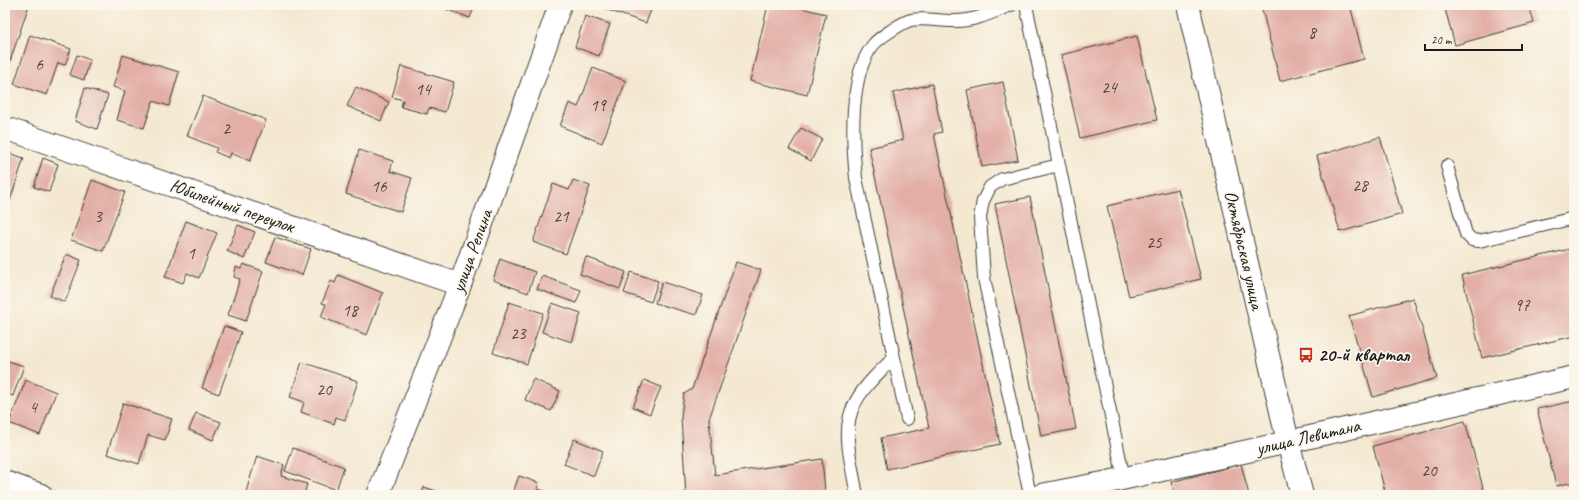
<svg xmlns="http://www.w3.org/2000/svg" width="1579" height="500" viewBox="0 0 1579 500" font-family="Caveat,sans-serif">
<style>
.building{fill:#e2aea5}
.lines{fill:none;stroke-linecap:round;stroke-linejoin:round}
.lane-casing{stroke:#3c3b37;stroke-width:14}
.street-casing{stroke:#3c3b37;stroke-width:24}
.secondary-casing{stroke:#3c3b37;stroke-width:24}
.lane{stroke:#fff;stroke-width:12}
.street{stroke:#fff;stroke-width:22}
.secondary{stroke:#fff;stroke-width:22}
.labels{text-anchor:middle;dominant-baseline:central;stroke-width:3.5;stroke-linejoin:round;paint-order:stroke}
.number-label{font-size:17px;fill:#4e403e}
.street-label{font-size:19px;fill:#1c1c1c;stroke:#fbf7ec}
.poi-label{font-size:19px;font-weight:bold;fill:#1c1c1c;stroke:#fbf7ec;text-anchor:start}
</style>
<rect width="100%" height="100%" fill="#fbf7ec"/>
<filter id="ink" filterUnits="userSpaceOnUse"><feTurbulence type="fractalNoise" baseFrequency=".025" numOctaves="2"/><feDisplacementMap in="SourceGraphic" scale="8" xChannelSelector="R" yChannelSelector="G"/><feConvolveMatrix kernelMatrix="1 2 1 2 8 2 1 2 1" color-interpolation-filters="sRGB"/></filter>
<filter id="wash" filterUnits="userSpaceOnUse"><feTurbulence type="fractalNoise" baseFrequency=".012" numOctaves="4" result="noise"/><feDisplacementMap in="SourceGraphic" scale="16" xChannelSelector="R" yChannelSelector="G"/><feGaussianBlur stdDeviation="0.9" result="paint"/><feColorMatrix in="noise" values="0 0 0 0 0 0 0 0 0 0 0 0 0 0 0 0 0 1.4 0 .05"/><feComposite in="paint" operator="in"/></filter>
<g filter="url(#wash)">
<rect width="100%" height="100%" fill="#f4e8d0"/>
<g id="blocks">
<path class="building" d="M8,5H29L5,76V13Z
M435,5H475L470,18Z
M607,5H653L646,23L605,9Z
M768,5H789L826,14L807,95L750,81Z
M1261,5H1350L1364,59L1280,81Z
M1444,5H1529L1534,23L1455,45Z
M585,16L610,24L599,56L575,47Z
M30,35L71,49L65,65L58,63L47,95L14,84Z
M1137,36L1157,120L1080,138L1061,55Z
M77,55L90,60L84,80L70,75Z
M123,55L179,72L169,106L153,101L144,128L117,120L125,91L113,87Z
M401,66L454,82L445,112L429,108L427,114L401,107L403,100L392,97Z
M593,68L626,81L602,143L560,126L569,103L578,107Z
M1003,82L1018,160L982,167L967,90Z
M932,84L942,132L934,134L1000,444L887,469L881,438L929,428L869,148L903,140L893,93Z
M356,87L389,102L381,121L347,106Z
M85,88L108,95L97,129L75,121Z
M203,96L266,120L250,161L231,153L229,158L215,152L217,148L187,136Z
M801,128L822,139L811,161L789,149Z
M1380,137L1402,214L1340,232L1317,156Z
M359,150L393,161L390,171L412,178L401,212L346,194Z
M5,152L24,158L8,207L5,206Z
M43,158L58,164L49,192L34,187Z
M92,180L125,192L103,251L71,240Z
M573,180L590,186L566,254L533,242L553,184L569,190Z
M1178,189L1201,279L1129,296L1107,206Z
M1030,197L1076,429L1041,436L995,204Z
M186,221L217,233L199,278L187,273L183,283L165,277Z
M238,225L255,232L244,259L227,251Z
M275,237L311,249L302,275L266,262Z
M1574,248V336L1482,358L1462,275Z
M66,254L81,260L65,302L50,296Z
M586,257L626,272L620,289L580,274Z
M500,259L535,272L528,293L493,280Z
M736,262L761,270L709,419L715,475L822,459L825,491L799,495H686L681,417L684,394L692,389Z
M243,264L263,271L246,321L228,315L240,279L234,277L236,267L241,269Z
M631,272L658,281L651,302L624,293Z
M338,275L383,293L367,335L321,317L326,304L322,303L331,281L335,283Z
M542,276L581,290L576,303L537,289Z
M662,282L703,295L696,315L655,303Z
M1413,298L1437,378L1373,397L1349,316Z
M509,302L543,313L527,364L493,353Z
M552,303L581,313L572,342L542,332Z
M224,326L241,332L219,394L202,388Z
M5,360L24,366L13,396L5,393Z
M302,362L358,381L345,420L336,417L334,424L301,412L304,402L290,397Z
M533,379L560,391L551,411L525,400Z
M26,380L56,392L40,435L9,423Z
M644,380L661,387L650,414L633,407Z
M1574,401V482L1556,486L1537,409Z
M123,403L172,419L165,440L148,435L139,464L107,454Z
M196,413L221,422L213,440L189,430Z
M1465,421L1485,495H1386L1373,446Z
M574,439L603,451L594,476L564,464Z
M293,448L344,467L336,490L285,471Z
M257,456L284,465L281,476L307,484L304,495H245Z
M1241,464L1249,495H1175L1171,482Z
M519,476L539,483L537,489L545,491L543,495H512Z
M424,487L448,495H421Z"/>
</g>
</g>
<g filter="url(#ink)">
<use href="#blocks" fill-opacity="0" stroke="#3c3b37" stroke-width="1"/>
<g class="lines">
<defs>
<path id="lane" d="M1026,5L1124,479
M1447,166L1466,234L1472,240L1479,241L1574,218
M907,419L856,178C852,141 849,75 873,45C878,39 886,34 892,30C898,26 904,22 911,20C925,17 941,22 956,21C976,21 993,12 1011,5
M857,495C843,424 838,409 894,358
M1030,495L984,278L980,217L983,201L990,187L1002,179L1059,165"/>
<path id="street" d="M5,128L460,285
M378,495L460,285L560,5
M1302,495L1288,442L1574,377"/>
<path id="secondary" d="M5,482L41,495
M1041,495L1108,482L1288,442L1188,5"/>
</defs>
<use href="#lane" class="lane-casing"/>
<use href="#street" class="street-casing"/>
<use href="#secondary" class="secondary-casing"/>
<use href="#lane" class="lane"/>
<use href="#street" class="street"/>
<use href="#secondary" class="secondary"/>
</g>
</g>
<defs>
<symbol id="bus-bare" viewBox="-9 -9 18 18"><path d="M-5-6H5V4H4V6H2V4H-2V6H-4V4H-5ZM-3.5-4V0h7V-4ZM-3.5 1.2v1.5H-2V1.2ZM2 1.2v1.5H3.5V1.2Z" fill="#c8321e" stroke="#fbf7ec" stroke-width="2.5" paint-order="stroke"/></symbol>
</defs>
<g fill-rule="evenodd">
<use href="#bus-bare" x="1295" y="344" width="22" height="22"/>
</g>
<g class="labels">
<g class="number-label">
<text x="1312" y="32">8</text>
<text x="39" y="64">6</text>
<text x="1109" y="87">24</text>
<text x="423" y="89">14</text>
<text x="598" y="105">19</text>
<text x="226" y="128">2</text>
<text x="1360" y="185">28</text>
<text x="379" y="186">16</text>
<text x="98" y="216">3</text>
<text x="561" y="216">21</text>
<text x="1154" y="242">25</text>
<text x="191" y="253">1</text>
<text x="1522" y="305">97</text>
<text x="350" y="310">18</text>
<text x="518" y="333">23</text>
<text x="324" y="389">20</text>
<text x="33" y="407">4</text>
<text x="1429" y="470">20</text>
</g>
<g class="street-label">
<text transform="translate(232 206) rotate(19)">Юбилейный переулок</text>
<text transform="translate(1244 250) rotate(77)">Октябрьская улица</text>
<text transform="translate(472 251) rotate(-70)">улица Репина</text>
<text transform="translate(1308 437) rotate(-13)">улица Левитана</text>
</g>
<g class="poi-label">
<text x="1318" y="355">20-й квартал</text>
</g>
</g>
<rect width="1579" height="500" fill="none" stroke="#fbf7ec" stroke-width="20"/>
<path d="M1425 44v6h97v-6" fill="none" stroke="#1c1c1c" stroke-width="2"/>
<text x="1431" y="44" font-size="12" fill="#1c1c1c" stroke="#fbf7ec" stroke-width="3" paint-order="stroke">20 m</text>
</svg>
